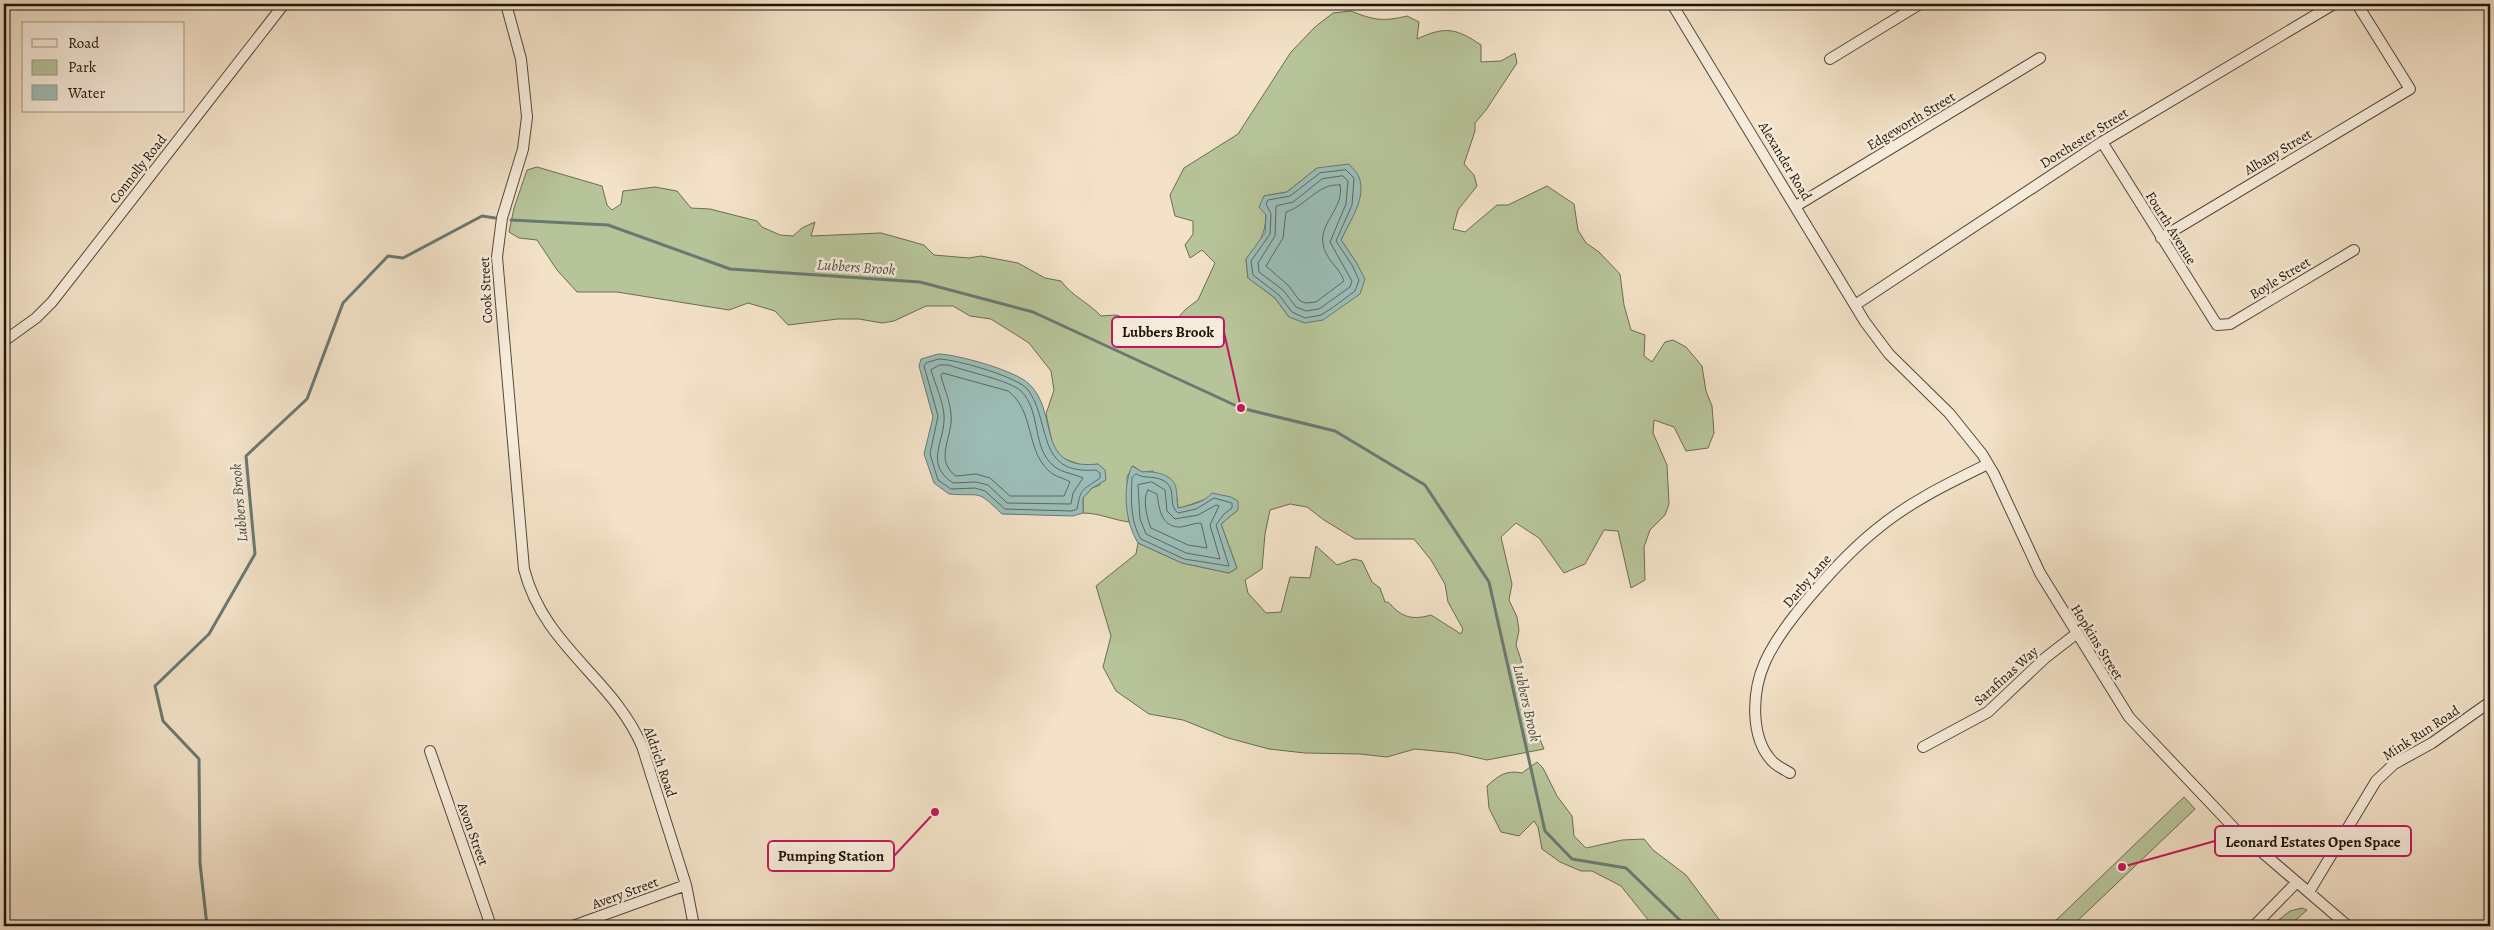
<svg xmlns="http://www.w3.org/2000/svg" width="2494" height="930" viewBox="0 0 2494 930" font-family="Alegreya,serif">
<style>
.green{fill:#b7c499;stroke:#6b6c52;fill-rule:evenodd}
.water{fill:#9bbdb7;stroke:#697972}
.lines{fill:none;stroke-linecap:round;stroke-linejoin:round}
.shore{stroke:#5d6860;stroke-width:1}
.stream{stroke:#697972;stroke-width:3}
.minor-casing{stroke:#54483a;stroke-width:12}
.minor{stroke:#f7ecdb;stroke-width:10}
.labels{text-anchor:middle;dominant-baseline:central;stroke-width:5;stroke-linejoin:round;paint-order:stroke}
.street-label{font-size:14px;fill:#1f140a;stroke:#f7ecdb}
.water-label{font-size:15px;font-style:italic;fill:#4a4f47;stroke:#f7ecdb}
.leader{fill:none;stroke:#c2185b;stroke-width:2}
.callout-dot{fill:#c2185b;stroke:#f7ecdb;stroke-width:2}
.callout{fill:#f7ecdb;stroke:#c2185b;stroke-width:2}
.callout-label{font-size:15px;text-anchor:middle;font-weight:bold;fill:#1f140a}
</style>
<rect width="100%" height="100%" fill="#f3e2c8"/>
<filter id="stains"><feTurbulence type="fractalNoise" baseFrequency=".004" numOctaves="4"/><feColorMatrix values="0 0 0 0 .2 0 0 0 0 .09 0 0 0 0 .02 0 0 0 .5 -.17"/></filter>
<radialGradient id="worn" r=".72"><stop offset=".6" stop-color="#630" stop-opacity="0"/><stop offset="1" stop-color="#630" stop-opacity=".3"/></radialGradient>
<path class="green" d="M1351,11C1373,20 1383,22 1407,16L1419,22L1417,39C1445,26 1456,28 1481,45V62L1501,61L1515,53L1517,63L1486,110L1475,123V131L1464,164L1474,175L1477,186L1458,210L1453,229L1465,232L1497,205H1508L1547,186L1574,204L1578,230L1586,243L1599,252L1620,274L1624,305L1631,330L1645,335L1644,356L1652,362L1665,342L1673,340L1686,347L1702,366L1706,391L1712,406L1714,433L1708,448L1686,451L1674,427L1654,420L1653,433L1667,465L1669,504L1665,515L1650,530L1644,547L1645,580L1631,588L1618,531L1604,530L1585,564L1564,573L1539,538L1516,523L1501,537L1512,584L1509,600L1517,617L1519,630L1516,645L1521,660L1524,689L1535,728L1544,749L1487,760L1456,753L1415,749L1387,757L1360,754L1305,753L1269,749L1228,738L1183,720L1149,714L1116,691L1103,667L1111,636L1096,586L1136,554L1138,543L1182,563L1229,573L1237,568L1221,524L1238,510L1206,499L1178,509L1177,498L1153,471L1142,472L1133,466L1127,477L1129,522C1113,520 1099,513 1083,513V498L1092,488L1100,485L1098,464L1084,466L1062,458L1053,447L1046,414L1054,390L1051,371L1029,343L991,319L970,316L953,306H926L894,321L882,323L859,319H838L788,325L775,311L748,303L729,310L617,292H577L557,270L537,240L519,238L509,232L514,208L527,170L537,167L602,186L607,205L612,210L621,204L623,191L655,187L677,191L691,208L710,209L757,221L762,227L780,235L793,236L802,228L815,222L811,236L881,233L924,245L934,255L969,258L981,256L1018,263L1045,278L1061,281C1072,296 1089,303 1101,316L1116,315L1150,325L1163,326L1174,322L1186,309L1198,300L1215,263L1202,250L1190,258L1185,245L1193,234V221L1175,216L1170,195L1184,168L1238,134L1291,52L1315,27L1333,13ZM1317,168L1357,206L1341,240L1356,262L1289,317L1275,298L1248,278L1246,259C1266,238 1268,224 1264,196L1287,192ZM1290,504L1307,507L1324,520L1355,539H1414L1431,560L1445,584L1448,602L1463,629L1461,634L1431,615C1417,619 1406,619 1395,609C1390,605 1391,602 1385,602L1380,588L1372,582L1362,561L1354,559L1337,565L1316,546L1310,578L1290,577L1281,612L1266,613L1248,593L1245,580L1262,569L1265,534L1270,510Z
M1537,762L1543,768L1557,796L1572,816L1574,836L1586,848L1622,840L1644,839L1653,850L1686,875L1724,926H1653L1621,886L1592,871H1581L1560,862L1542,849L1538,827L1534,821L1519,836L1501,832L1489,808L1487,786C1499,775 1506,770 1522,773Z
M2184,797L2195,809L2072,926H2050Z
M2302,908L2307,910L2289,926H2271L2290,911Z"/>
<path class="water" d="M1349,164C1352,168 1357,172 1359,177C1367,199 1349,222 1341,240L1356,262L1365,279L1360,294L1323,320L1305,323L1289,317L1275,298L1248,278L1246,259L1265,233L1266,215L1259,207L1264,196L1287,192L1317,168Z
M938,354C956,354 1017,371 1029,384C1060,413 1034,471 1098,464L1105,470L1106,480L1092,488L1083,498V513L1073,516L1002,514C975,488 983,497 949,494L934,483L924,454L933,417L919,366L921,359Z
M1132,466L1142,472C1154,471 1173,474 1176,488C1177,495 1177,502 1178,508C1191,505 1203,503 1212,493L1231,497L1238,501V510L1221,524L1237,568L1229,573L1182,563L1138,543C1125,522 1122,488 1132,466Z"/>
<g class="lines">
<path class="shore" d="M1346,170L1354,178L1352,205L1336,241L1352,265L1359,280L1355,291L1332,308L1321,315L1305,318L1292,312L1279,295L1253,275L1251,261L1270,234L1271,214L1266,204L1268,200L1290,196L1320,173Z
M1343,176L1348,181L1346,204L1330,242L1352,281L1350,287L1319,309L1306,311L1296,307L1283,290L1259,272L1258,263L1275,236L1276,206L1293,202L1322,179Z
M1340,185C1345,207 1319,223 1323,244C1325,259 1340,268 1344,281L1316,302L1306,303L1300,301L1288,285L1266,266L1283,238L1286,212C1306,206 1318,183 1340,185Z
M939,359C955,359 1019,377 1028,390C1052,423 1035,475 1096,470L1100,473V478C1082,491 1081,487 1077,509L1072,511L1005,509L985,491L975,488L951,489L938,480L930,454L938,416L924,366L926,363Z
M940,365H949C967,372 1009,380 1021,391C1042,412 1031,449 1055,467C1063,473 1075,474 1083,478L1073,493L1071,504L1007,503L988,485L976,482L953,483C923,463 946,441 944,415C943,401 935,384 931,370Z
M943,373L1008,391C1035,411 1025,449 1049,471C1055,477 1064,478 1070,482L1064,496H1010L990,478L976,474L956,476C933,460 954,435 951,414C950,401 944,388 941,376Z
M1136,474C1146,480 1156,474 1167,483C1176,491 1168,506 1178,513L1196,509L1214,498L1232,503V508L1224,514L1216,525L1229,566L1184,559L1141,539C1130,521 1131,498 1132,478Z
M1152,482L1165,490L1167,511L1175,519L1198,515L1216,505L1219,506L1210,525L1220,559L1186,553L1146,534L1140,519L1138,485Z
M1148,490L1157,494C1159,508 1161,528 1181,527C1188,526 1194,523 1201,523L1207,548L1188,545L1151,528C1147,518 1142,499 1148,490Z"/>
<path class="stream" d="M511,220L608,225L730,269L920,282L1033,312L1241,408L1335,431L1425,485L1489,582L1545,831L1572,859L1626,868L1686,926
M207,926L200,863L199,759L163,721L155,686L209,634L255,554L246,456L307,399L343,303L388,256L403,258L482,216L495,218"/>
<defs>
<path id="minor" d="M506,4L521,59L527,117L523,149L502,218L497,257L524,569C544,647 612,677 642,746L686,885L694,926
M1672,4L1865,322L1889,354L1949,413L1982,454L1994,474L2040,573L2129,717L2235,829L2348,926
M1830,59L1920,4
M2102,142L2217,325L2230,324L2354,250
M1796,206L2040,58
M2161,238L2410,89L2357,4
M1855,305L2102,142L2334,4
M4,341L36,318L52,302L284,4
M1923,747L1988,712L2045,658L2076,634
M430,751L491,926
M1790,773C1785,770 1779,767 1774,763C1749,739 1752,691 1765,662C1782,623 1843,556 1877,529C1911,501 1949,483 1988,464
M2309,892L2376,781L2394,764L2432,743L2490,702
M573,926L686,885
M2254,926L2296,883"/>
</defs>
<use href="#minor" class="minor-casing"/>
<use href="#minor" class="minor"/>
</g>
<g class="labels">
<g class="street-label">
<text transform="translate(1911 121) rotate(-31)">Edgeworth Street</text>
<text transform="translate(2084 138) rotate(-32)">Dorchester Street</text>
<text transform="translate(2278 152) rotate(-31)">Albany Street</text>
<text transform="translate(1785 161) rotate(59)">Alexander Road</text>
<text transform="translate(138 169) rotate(-52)">Connolly Road</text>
<text transform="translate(2171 228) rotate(58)">Fourth Avenue</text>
<text transform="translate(2280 278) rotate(-31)">Boyle Street</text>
<text transform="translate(486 290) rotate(-93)">Cook Street</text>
<text transform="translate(1807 581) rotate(-49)">Darby Lane</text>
<text transform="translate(2097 642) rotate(58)">Hopkins Street</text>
<text transform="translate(2006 676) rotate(-42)">Sarafinas Way</text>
<text transform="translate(2421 733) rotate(-33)">Mink Run Road</text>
<text transform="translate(660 762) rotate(71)">Aldrich Road</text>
<text transform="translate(473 834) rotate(70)">Avon Street</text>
<text transform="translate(625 893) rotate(-20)">Avery Street</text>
</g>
<g class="water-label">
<text transform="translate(856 267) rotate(4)">Lubbers Brook</text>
<text transform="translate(239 503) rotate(-95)">Lubbers Brook</text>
<text transform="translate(1527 703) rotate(77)">Lubbers Brook</text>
</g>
</g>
<path class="leader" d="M1241 408L1224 332M2122 867L2215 841M935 812L894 856"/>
<g class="callout-dot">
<circle cx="1241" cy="408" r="5"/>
<circle cx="2122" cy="867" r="5"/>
<circle cx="935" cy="812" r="5"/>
</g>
<g class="callout">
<rect x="1112" y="317" width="112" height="30" rx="5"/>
<rect x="2215" y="826" width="196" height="30" rx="5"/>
<rect x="768" y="841" width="126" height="30" rx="5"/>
</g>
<g class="callout-label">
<text x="1168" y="337">Lubbers Brook</text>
<text x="2313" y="847">Leonard Estates Open Space</text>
<text x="831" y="861">Pumping Station</text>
</g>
<rect width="2494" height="930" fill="none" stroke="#f3e2c8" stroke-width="20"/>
<rect x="5" y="5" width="2484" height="920" fill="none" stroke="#1f140a" stroke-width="2.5"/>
<rect x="10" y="10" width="2474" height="910" fill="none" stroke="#1f140a"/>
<rect x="22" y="22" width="162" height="90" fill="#f7ecdb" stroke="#a19687"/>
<rect x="32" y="39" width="25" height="8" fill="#f7ecdb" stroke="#a19687"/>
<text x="68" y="48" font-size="15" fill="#1f140a">Road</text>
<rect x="32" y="60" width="25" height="15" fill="#b7c499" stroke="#a19687"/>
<text x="68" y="72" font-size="15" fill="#1f140a">Park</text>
<rect x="32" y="85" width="25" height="15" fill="#9bbdb7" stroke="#a19687"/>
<text x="68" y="98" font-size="15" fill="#1f140a">Water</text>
<rect width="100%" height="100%" filter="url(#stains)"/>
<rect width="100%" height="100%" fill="url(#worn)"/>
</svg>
